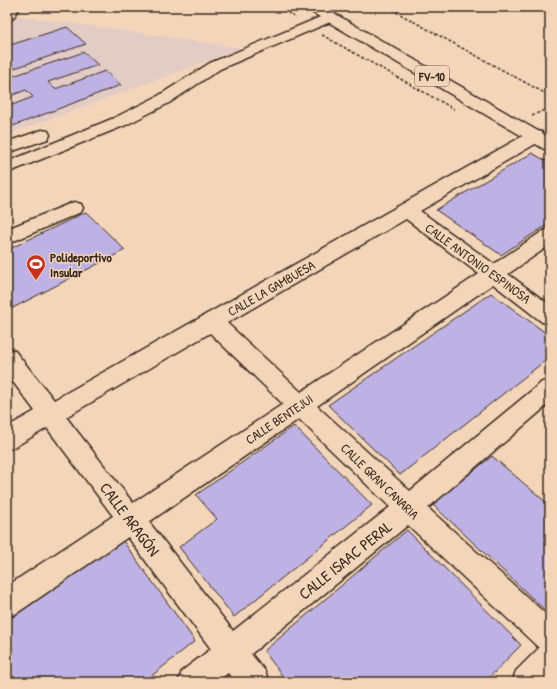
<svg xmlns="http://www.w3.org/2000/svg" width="557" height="689" viewBox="0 0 557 689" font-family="'Patrick Hand',sans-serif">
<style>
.built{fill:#e3cbc6}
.building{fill:#bdb2e3;stroke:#3b2a1e}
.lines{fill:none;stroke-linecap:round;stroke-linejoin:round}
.minor-casing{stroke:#3b2a1e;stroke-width:3}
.major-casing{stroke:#3b2a1e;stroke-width:3}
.path{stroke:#3b2a1e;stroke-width:1.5;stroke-dasharray:3 2;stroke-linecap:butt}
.minor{fill:#f3d6ba;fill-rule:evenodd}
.major{fill:#f3d6ba;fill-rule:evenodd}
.labels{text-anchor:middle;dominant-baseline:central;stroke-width:3;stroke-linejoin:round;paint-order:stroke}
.shield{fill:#f3d6ba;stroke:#725e4d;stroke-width:1}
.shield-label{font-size:12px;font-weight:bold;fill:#3b2a1e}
.poi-label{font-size:13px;font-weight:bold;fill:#3b2a1e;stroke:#f3d6ba;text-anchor:start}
.street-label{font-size:13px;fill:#3b2a1e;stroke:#f3d6ba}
.near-street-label{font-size:16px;fill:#3b2a1e;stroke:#f3d6ba}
</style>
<rect width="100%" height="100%" fill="#f3d6ba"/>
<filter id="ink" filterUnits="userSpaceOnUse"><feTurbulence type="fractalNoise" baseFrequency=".025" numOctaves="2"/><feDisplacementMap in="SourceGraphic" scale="8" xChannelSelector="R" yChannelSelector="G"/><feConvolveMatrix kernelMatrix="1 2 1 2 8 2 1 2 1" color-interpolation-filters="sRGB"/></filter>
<g filter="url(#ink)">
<path class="built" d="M7,14L242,48L7,135Z"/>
<path class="building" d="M67,27L86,44L9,70L7,67V46Z
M84,52L98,65L48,82L55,89L105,71L121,85L13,126L7,119V107L33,97L26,90L7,97V78Z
M532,153L550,163V223L501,255L436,210Z
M86,212L125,250L7,311V250Z
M491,293L550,336V357L400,475L328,405Z
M294,426L372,505L234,617L179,547L217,519L196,495Z
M492,456L548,504L550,502V609L547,612L432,504Z
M407,530L521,645L485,682H287L264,651Z
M123,541L195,641L144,682H7V621Z"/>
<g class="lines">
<defs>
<path id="minor" d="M7,7H16L18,11L12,19L7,20Z
M330,13L335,14L337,17L335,20L220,69L169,103L126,125L7,173V162L114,118L158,96L210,63Z
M42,130L48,131L50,135L48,139L7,153V142Z
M536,131L542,132L544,136L542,140L420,211L494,264L543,231L550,229V245L508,274L550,305V324L542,322L493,284L317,406L410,491L542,382L550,380V403L428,508L550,618V680L548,682H512L516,671L539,648L408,525L251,654L265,671L269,682H235L228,673L217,682H178L182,671L211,649L128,537L17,613L7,617V586L113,516L47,428L16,446L7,450V427L35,411L7,374V348L15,351L54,400L530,132ZM406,219L479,274L301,392L227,323ZM210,333L283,404L133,503L66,417ZM299,419L390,507L233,631L149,522Z
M74,202L81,204L83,208L81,212L7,244V229Z"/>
<path id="major" d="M306,7H323L550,138V150L544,149L308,10Z"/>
</defs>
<use href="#minor" class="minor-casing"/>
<use href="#major" class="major-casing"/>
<path class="path" d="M279,7L296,18
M387,7L550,96
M322,35L454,109
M532,116L550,107"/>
<use href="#minor" class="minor"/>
<use href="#major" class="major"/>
</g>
</g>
<defs>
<symbol id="stadium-pin" viewBox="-11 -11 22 30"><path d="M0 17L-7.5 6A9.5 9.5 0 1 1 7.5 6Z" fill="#c8321e" stroke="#f3d6ba"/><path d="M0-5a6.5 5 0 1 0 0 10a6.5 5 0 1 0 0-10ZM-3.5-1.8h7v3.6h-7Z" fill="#fff"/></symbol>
</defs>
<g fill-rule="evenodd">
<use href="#stadium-pin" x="25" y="253" width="22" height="30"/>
</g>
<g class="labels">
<rect class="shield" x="415" y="66" width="34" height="20" rx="3"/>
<g class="shield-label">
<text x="432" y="76">FV-10</text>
</g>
<g class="poi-label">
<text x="50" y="257">Polideportivo<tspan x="50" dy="15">Insular</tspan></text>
</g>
<g class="street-label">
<text transform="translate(478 263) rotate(36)">CALLE ANTONIO ESPINOSA</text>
<text transform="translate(271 288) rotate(-30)">CALLE LA GAMBUESA</text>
<text transform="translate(279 419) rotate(-34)">CALLE BENTEJUI</text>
<text transform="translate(380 481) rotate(44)">CALLE GRAN CANARIA</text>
</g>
<g class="near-street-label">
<text transform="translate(130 519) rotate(53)">CALLE ARAGÓN</text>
<text transform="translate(345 560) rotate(-39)">CALLE ISAAC PERAL</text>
</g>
</g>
<rect width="557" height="689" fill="none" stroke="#f3d6ba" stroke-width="24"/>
<rect x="12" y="12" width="533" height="665" fill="none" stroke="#3b2a1e" stroke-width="1.5" filter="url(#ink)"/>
</svg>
